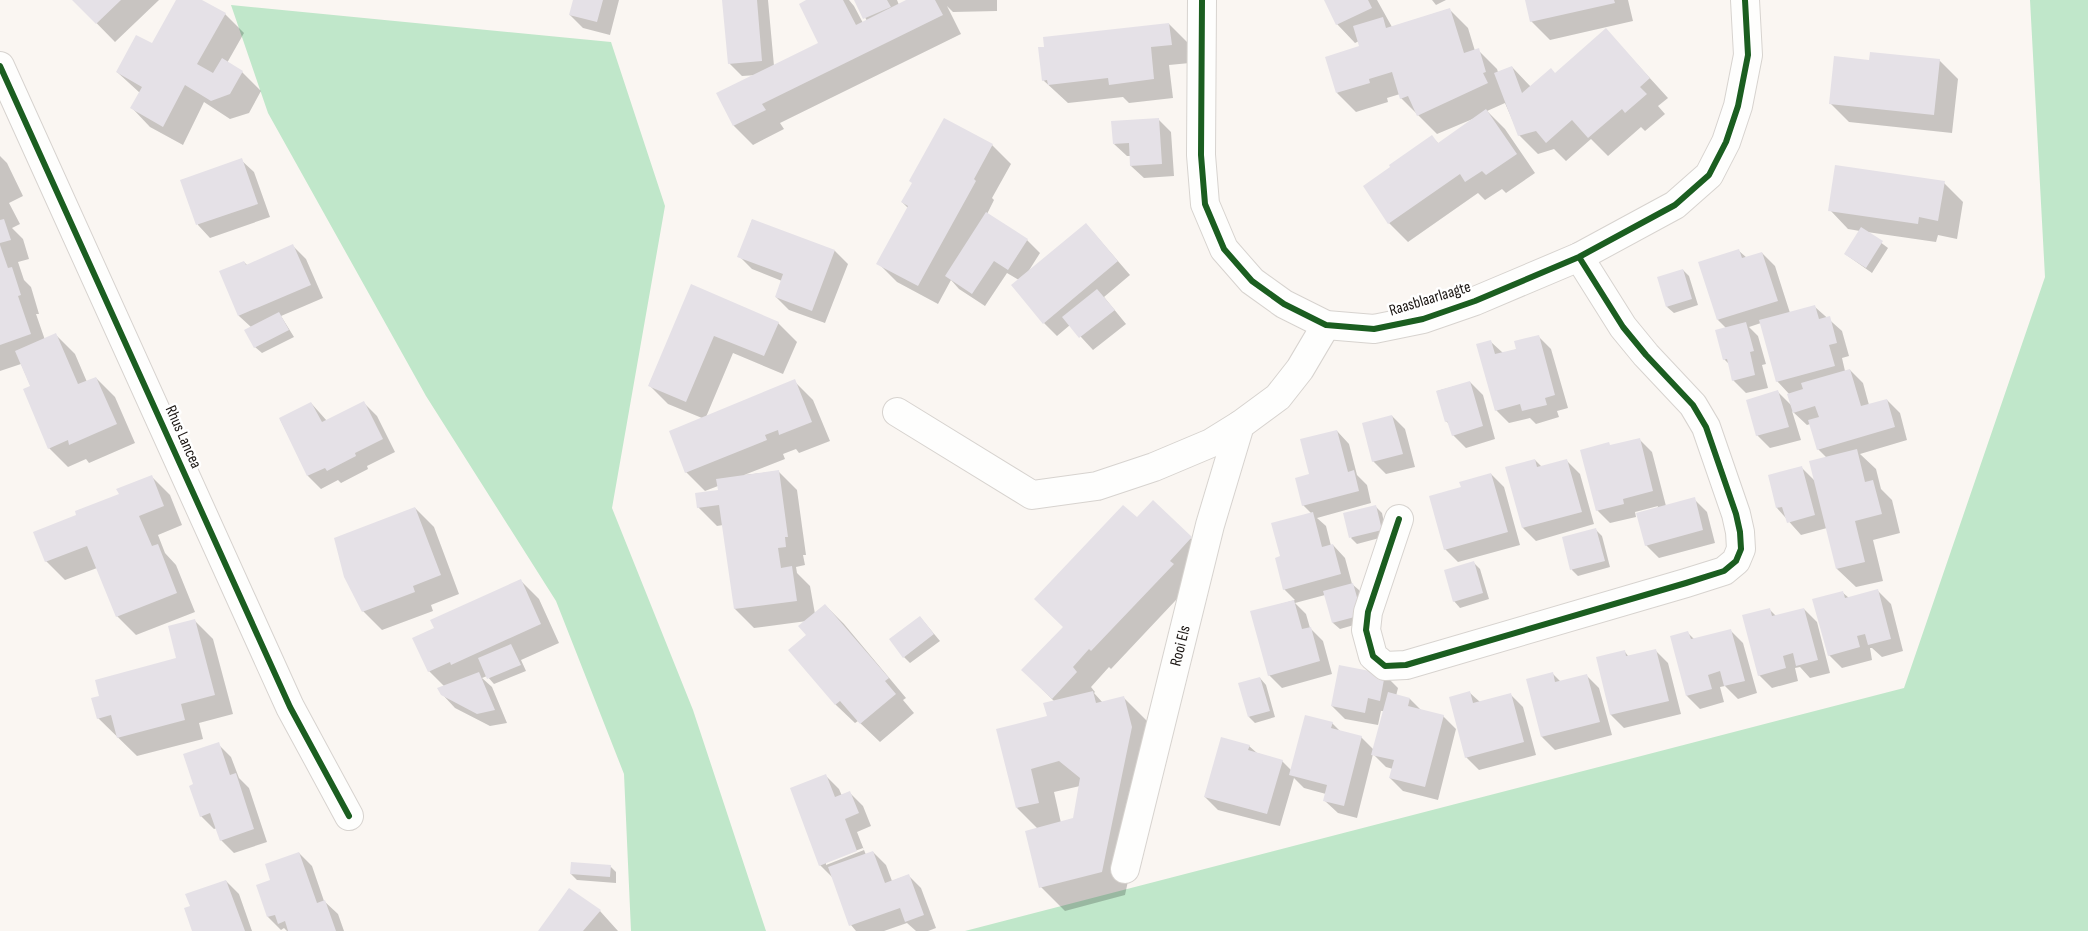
<svg xmlns="http://www.w3.org/2000/svg" width="2088" height="931" viewBox="0 0 2088 931" font-family="'Sofia Sans Condensed',sans-serif">
<style>
.forest{fill:#c0e7ca}
.shadow{fill:#0003;fill-rule:evenodd}
.building{fill:#e5e1e7}
.lines{fill:none;stroke-linecap:round;stroke-linejoin:round}
.minor-casing{stroke:#d7d3cf;stroke-width:30}
.minor{stroke:#fefefd;stroke-width:28}
.cycleway-casing{stroke:#fff;stroke-width:9}
.cycleway{stroke:#1b5e20;stroke-width:6}
.labels{text-anchor:middle;dominant-baseline:central;stroke-width:5;stroke-linejoin:round;paint-order:stroke}
.street-label{font-size:16px;fill:#191411;stroke:#fff}
</style>
<rect width="100%" height="100%" fill="#faf6f2"/>
<path class="forest" d="M2030,0H2088V931H965L1904,688L2045,277Z
M231,5L611,42L665,206L612,508L693,710L766,931H631L624,774L556,601L426,396L268,113Z"/>
<path class="shadow" d="M74,0H159L115,42Z
M177,0H200L225,14L244,33L227,63L242,72L261,91L249,113L230,119L204,102L183,145L150,127L132,108L140,93L117,72L152,45Z
M574,0H619L610,35L583,28L570,15Z
M723,0H768L774,66L820,44L809,0H849L854,6L863,23L867,21L856,0H897L899,5L909,0H997V11L953,12L947,6L961,34L780,123L784,129L753,145L734,126L718,94L757,75L742,76L729,63Z
M1325,0H1377L1392,27L1449,9L1468,28L1475,51L1478,50L1497,69L1498,72L1512,67L1531,87L1555,75L1606,30L1668,98L1658,106L1665,114L1645,131L1641,127L1608,156L1591,139L1566,161L1554,149L1538,154L1519,135L1505,103L1487,111L1505,129L1535,173L1506,193L1502,189L1485,200L1478,193L1408,242L1389,223L1432,137L1439,144L1475,118L1437,134L1401,98L1400,94L1387,98L1388,102L1356,112L1337,93L1360,47L1359,41L1355,43L1337,24Z
M1432,0H1446L1436,5Z
M1526,0H1628L1633,21L1550,40L1531,21Z
M1169,24L1188,43L1190,63L1169,65L1173,98L1129,103L1123,97L1068,103L1043,80Z
M1939,60L1958,79L1952,133L1849,122L1830,103Z
M1158,119L1171,132L1174,176L1144,178L1131,166V156H1127L1114,144Z
M992,145L1011,164L992,198L994,200L987,214L1027,240L1040,253L1028,272L1086,224L1130,275L1104,297L1126,324L1093,350L1070,325L1057,336L1044,323L1019,280L1007,273L985,306L959,289L951,280L938,304L897,282L878,263L908,208L902,202Z
M0,156L7,163L23,196L9,203L20,224L12,228L23,239L29,259L18,262L24,280L31,287L39,314H36L45,340L56,335L75,354L87,382L96,378L115,397L135,443L89,463L86,459L68,467L49,448L31,387L21,364L0,371Z
M241,160L254,172L270,217L210,238L198,225L182,180Z
M1944,183L1963,202L1957,239L1938,235L1936,242L1867,232L1888,248L1872,273L1845,254L1860,231L1848,229L1830,210Z
M752,220L835,251L848,264L825,323L789,310L776,297L782,281L752,269L739,256Z
M293,246L306,259L323,298L281,316L294,337L262,353L255,347L251,327L239,316L221,272L244,262L248,266Z
M1738,250L1747,258L1762,253L1775,266L1790,313L1815,307L1842,331L1849,356L1842,358L1845,371L1850,370L1863,383L1869,405L1887,400L1900,413L1907,440L1860,454L1876,469L1881,489L1892,500L1900,533L1873,540L1883,581L1856,587L1837,569L1827,528L1801,535L1777,508L1769,476L1802,468L1816,482L1827,458L1818,449L1810,424L1807,425L1792,411L1801,440L1770,448L1757,435L1778,392L1792,406L1790,395L1777,381L1761,323L1749,327L1758,336L1766,364L1762,365L1768,388L1746,393L1733,380L1729,364L1724,359L1726,328L1718,320Z
M1683,270L1689,276L1698,305L1674,313L1667,307Z
M692,286L778,323L797,342L783,374L733,353L706,417L794,381L813,400L830,441L799,453L796,449L783,454L785,459L744,475L778,471L797,490L806,555H803L805,565L796,567L797,573L810,586L815,614L825,605L844,624L906,698L903,700L914,713L880,742L858,721L855,723L836,705L790,650L807,635V621L754,628L735,609L723,525L717,526L698,507L719,491L718,486L705,491L686,472L702,418L668,404L649,385Z
M1538,336L1551,349L1568,408L1557,411L1559,417L1536,424L1530,418L1509,423L1496,410L1491,342L1503,353L1518,349Z
M1470,382L1483,395L1495,439L1466,448L1453,435L1450,425L1446,421L1437,391Z
M311,403L327,421L364,403L377,416L395,452L367,466L368,469L341,483L338,480L321,489L308,476L280,419Z
M1392,416L1405,429L1415,467L1386,474L1373,461Z
M1337,431L1349,444L1357,475L1367,485L1371,503L1317,518L1326,526L1331,546L1333,545L1345,558L1352,584L1359,590L1368,621L1340,629L1333,623L1325,595L1295,603L1306,614L1310,628L1323,641L1332,674L1282,688L1269,675L1252,612L1295,600L1284,589L1281,557L1312,514L1303,505L1311,475Z
M1639,439L1652,452L1666,506L1694,499L1707,512L1715,543L1659,558L1646,545L1658,506L1635,512L1636,517L1610,523L1597,510L1611,446Z
M1535,460L1542,467L1567,461L1580,474L1594,524L1536,541L1523,528Z
M1491,474L1504,487L1520,545L1458,562L1445,549L1462,488Z
M151,476L170,495L182,525L158,535L165,553L176,565L195,612L136,635L117,616L97,568L65,580L46,561L78,516L120,495Z
M1153,502L1210,557L1192,583L1111,669L1109,667L1091,687L1095,692L1094,693L1103,703L1124,698L1148,722L1156,752L1125,895L1065,911L1041,887L1038,829L1017,808L1055,702L1042,689L1064,627L1137,519ZM1080,786L1075,819L1061,823L1054,792Z
M1375,506L1382,513L1387,536L1357,544L1351,538Z
M415,508L434,527L459,594L431,605L433,611L382,630L363,611Z
M1596,530L1602,536L1610,567L1578,576L1572,570L1564,538Z
M1474,563L1480,569L1489,599L1460,608L1454,601Z
M520,580L539,599L559,643L521,660L526,671L494,684L487,676L482,678L492,687L507,723L490,726L455,708L442,694L444,686L429,671L436,628Z
M1878,591L1891,604L1903,651L1882,657L1872,648H1870L1872,660L1842,668L1829,655L1842,592L1849,598Z
M1769,609L1777,617L1804,609L1817,622L1830,673L1810,678L1800,667L1795,668L1798,681L1772,688L1759,675Z
M920,617L940,641L910,663L904,657Z
M194,620L213,639L233,714L199,723L203,739L137,756L98,718L178,659Z
M1730,630L1743,643L1757,693L1738,699L1725,686L1720,687L1724,702L1700,709L1687,696L1672,637L1688,633L1695,640Z
M1655,650L1668,663L1681,714L1624,728L1611,715L1597,658L1625,652L1629,657Z
M1552,673L1561,682L1586,675L1599,688L1612,735L1555,750L1542,737L1527,680Z
M1385,675L1398,688L1396,696L1410,699L1421,710L1443,716L1456,729L1438,800L1403,791L1390,778L1393,769L1386,767L1373,754L1357,818L1338,813L1325,801L1326,794L1304,788L1294,778L1280,826L1218,810L1205,797L1249,746L1257,753L1282,761L1292,771L1332,723L1341,732L1361,737L1374,750L1384,711H1381L1378,725L1345,719L1332,706Z
M1260,678L1266,685L1275,717L1255,723L1249,717Z
M1470,693L1480,702L1510,694L1523,707L1536,755L1479,770L1466,757Z
M218,744L231,757L239,778L249,788L267,842L234,853L221,840L217,828L214,829L201,816L195,785Z
M826,776L839,789L842,796L850,793L863,806L871,826L857,832L866,855L873,852L886,865L892,881L908,875L921,888L936,928L928,931H916L907,923L884,931H856L851,925L833,878L820,865ZM863,848L864,850L826,865V862Z
M299,853L312,866L324,901L338,914L344,931H287L284,928L281,930L268,917L258,886L272,881Z
M610,866L616,872V883L577,880L571,874Z
M226,881L239,894L252,931H193L191,907Z
M569,889L600,911L618,931H540Z"/>
<path class="building" d="M72,0H121L96,24Z
M176,0H202L226,13L197,64L213,73L222,58L243,71L230,94L211,101L185,85L163,127L130,108L142,87L116,72L136,35L152,43Z
M573,0H603L597,22L569,15Z
M722,0H757L762,61L728,64Z
M806,0H843L856,25L906,0H935L943,15L762,104L766,110L733,126L716,93L818,43L799,4Z
M854,0H887L891,7L863,19Z
M1324,0H1368L1372,8L1336,25Z
M1525,0H1614L1615,3L1530,22Z
M1450,8L1464,53L1479,48L1486,72L1483,73L1488,83L1417,116L1408,96L1400,99L1392,72L1369,79L1370,83L1336,93L1325,57L1359,46L1353,26L1383,17L1386,28Z
M1169,23L1172,45L1151,47L1154,79L1109,85L1108,78L1048,85L1047,80L1042,81L1038,47H1044L1043,37Z
M1606,28L1650,78L1640,87L1647,94L1625,113L1622,109L1588,138L1572,120L1546,143L1536,131L1518,136L1494,73L1512,66L1522,93L1551,68L1555,73Z
M1870,52L1940,59L1934,115L1829,104L1834,56L1869,60Z
M1486,109L1517,154L1486,175L1482,171L1465,182L1460,174L1388,224L1363,186L1390,167L1389,165L1432,135L1438,143Z
M944,118L993,144L974,179L976,181L918,286L876,264L908,206L901,202L912,183L909,181Z
M1159,118L1162,164L1130,166L1129,143L1113,144L1111,121Z
M242,158L258,204L196,225L180,180Z
M1835,165L1945,181L1938,221L1919,217L1918,224L1828,211Z
M986,212L1028,239L1008,270L994,261L972,294L945,276Z
M4,219L11,240L0,243V220Z
M752,219L835,250L812,311L775,297L783,274L737,257Z
M1086,223L1118,261L1043,324L1011,285Z
M1861,227L1883,241L1866,268L1844,254Z
M293,244L311,285L238,316L219,271L244,261L246,265Z
M0,245L8,268L12,267L21,295L18,296L31,334L0,345Z
M1739,249L1742,258L1762,252L1778,301L1717,320L1698,262Z
M1683,269L1692,299L1666,307L1657,277Z
M691,284L779,322L764,356L714,336L686,402L648,386Z
M1097,289L1115,310L1079,338L1062,317Z
M1815,305L1819,319L1830,316L1837,343L1829,345L1835,366L1776,382L1759,320Z
M279,312L289,330L254,348L244,330Z
M1746,322L1754,351L1750,352L1755,375L1732,381L1727,359L1723,360L1715,330Z
M56,333L78,384L96,377L117,424L69,445L68,440L48,449L23,389L30,386L15,351Z
M1539,335L1555,395L1545,398L1547,405L1522,411L1520,404L1495,411L1476,344L1491,340L1495,354L1516,349L1514,341Z
M1850,369L1861,406L1887,399L1895,427L1817,450L1808,420L1819,417L1815,406L1793,413L1787,394L1803,389L1801,383Z
M795,379L812,422L779,435L778,430L765,435L767,440L685,473L669,431Z
M1470,381L1483,426L1452,436L1447,421L1445,422L1436,391Z
M1778,390L1789,427L1756,436L1746,400Z
M364,401L383,439L355,453L356,456L327,471L325,468L307,476L279,418L311,402L322,422Z
M1392,415L1403,454L1372,462L1362,423Z
M1337,430L1348,472L1354,470L1359,491L1302,506L1295,478L1309,474L1300,439Z
M1640,438L1653,491L1623,499L1624,504L1596,511L1580,450L1609,442L1610,445Z
M1857,449L1865,482L1873,480L1882,514L1855,521L1865,562L1836,569L1809,461Z
M1535,459L1537,467L1567,459L1582,512L1522,528L1505,467Z
M1802,466L1815,515L1787,523L1782,507L1776,508L1768,475Z
M779,470L788,537H785L786,547L778,548L781,568L792,566L797,601L734,609L719,505L697,508L695,493L718,490L716,479Z
M1491,473L1508,532L1444,550L1429,496L1461,487L1459,482Z
M152,475L164,506L139,516L152,546L158,544L177,593L116,617L87,546L45,562L33,532L76,515L75,511L119,494L116,489Z
M1695,497L1703,530L1645,546L1636,513Z
M1153,500L1192,537L1170,561L1174,564L1091,651L1089,649L1073,667L1077,672L1052,699L1021,670L1063,627L1034,599L1123,505L1137,517Z
M1376,505L1382,530L1349,538L1343,513Z
M415,507L441,575L413,586L415,592L362,612L344,577L334,538Z
M1313,512L1322,547L1333,544L1341,574L1283,590L1275,558L1280,556L1271,523Z
M1596,528L1605,561L1570,570L1562,537Z
M1474,561L1483,593L1453,602L1444,570Z
M521,579L541,624L451,665L450,662L428,672L412,638L434,628L430,620Z
M1353,583L1362,615L1332,623L1323,591Z
M1878,589L1891,639L1868,645L1865,634L1857,636L1860,647L1828,656L1812,599L1843,591L1845,598Z
M1294,600L1302,629L1311,627L1320,661L1268,676L1250,611Z
M825,604L889,678L885,681L896,694L860,724L840,701L835,705L788,650L806,635L798,626Z
M1770,608L1772,616L1804,608L1818,660L1796,666L1793,653L1783,656L1786,668L1758,676L1742,615Z
M920,616L934,634L903,658L889,639Z
M195,619L215,695L181,704L185,720L117,738L111,715L97,719L91,698L99,696L95,680L176,658L168,626Z
M1731,629L1745,681L1724,686L1720,671L1708,675L1712,689L1686,696L1670,636L1688,631L1691,639Z
M511,644L521,665L487,679L478,658Z
M1656,649L1669,701L1610,715L1596,657L1625,650L1626,656Z
M1339,665L1385,674L1380,701L1368,698L1365,713L1331,706Z
M479,672L495,710L477,714L441,695L437,688Z
M1553,672L1555,682L1587,674L1600,722L1541,737L1526,679Z
M1260,677L1270,711L1248,717L1238,683Z
M1093,691L1096,703L1124,696L1132,727L1102,872L1039,888L1025,831L1073,818L1080,778L1059,761L1031,769L1039,803L1016,808L996,729L1047,716L1043,703Z
M1470,691L1473,703L1511,693L1524,742L1465,758L1449,697Z
M1388,692L1410,698L1408,706L1444,715L1425,787L1389,778L1394,760L1371,755Z
M1305,715L1333,722L1331,728L1362,736L1344,806L1323,801L1327,785L1289,775Z
M1221,737L1250,745L1248,750L1283,760L1267,814L1204,797Z
M219,742L230,775L236,773L254,829L220,841L210,813L200,817L189,786L193,784L183,754Z
M826,774L835,797L850,791L859,813L845,819L857,851L819,866L790,788Z
M873,851L885,883L909,874L924,915L905,922L900,908L849,926L828,867Z
M299,852L317,903L325,900L336,931H288L285,921L278,924L275,915L267,917L256,885L270,880L265,864Z
M571,862L611,865L610,877L570,874Z
M226,880L245,931H192L184,908L190,906L185,894Z
M569,888L601,910L583,931H538Z"/>
<g class="lines">
<defs>
<g id="minor">
<path d="M1202,0L1201,155L1205,204L1224,249L1252,281L1284,304L1326,325L1374,329L1423,319L1475,301L1579,257L1675,205L1709,175L1726,142L1738,106L1748,55L1745,0"/>
<path d="M0,66L290,707L349,816"/>
<path d="M897,412L1032,495L1097,486L1154,467L1211,443L1240,425L1278,397L1300,369L1326,325"/>
<path d="M1399,519L1368,612L1366,630L1373,656L1385,666L1406,665L1686,583L1724,571L1736,561L1741,549L1740,532L1736,514L1706,427L1693,405L1646,355L1623,327L1579,257"/>
<path id="s1" d="M1125,869L1210,525L1240,425"/>
</g>
</defs>
<use href="#minor" class="minor-casing"/>
<use href="#minor" class="minor"/>
<defs>
<path id="cycleway" d="M1202,0L1201,155L1205,204L1224,249L1252,281L1284,304L1326,325L1374,329L1423,319L1475,301L1579,257L1675,205L1709,175L1726,142L1738,106L1748,55L1745,0
M0,66L290,707L349,816
M1399,519L1368,612L1366,630L1373,656L1385,666L1406,665L1686,583L1724,571L1736,561L1741,549L1740,532L1736,514L1706,427L1693,405L1646,355L1623,327L1579,257"/>
</defs>
<use href="#cycleway" class="cycleway-casing"/>
<use href="#cycleway" class="cycleway"/>
</g>
<g class="labels">
<g class="street-label">
<text transform="translate(1430 299) rotate(-17)">Raasblaarlaagte</text>
<text transform="translate(183 437) rotate(66)">Rhus Lancea</text>
<text stroke="none"><textPath href="#s1" startOffset="230">Rooi Els</textPath></text>
</g>
</g>
</svg>
